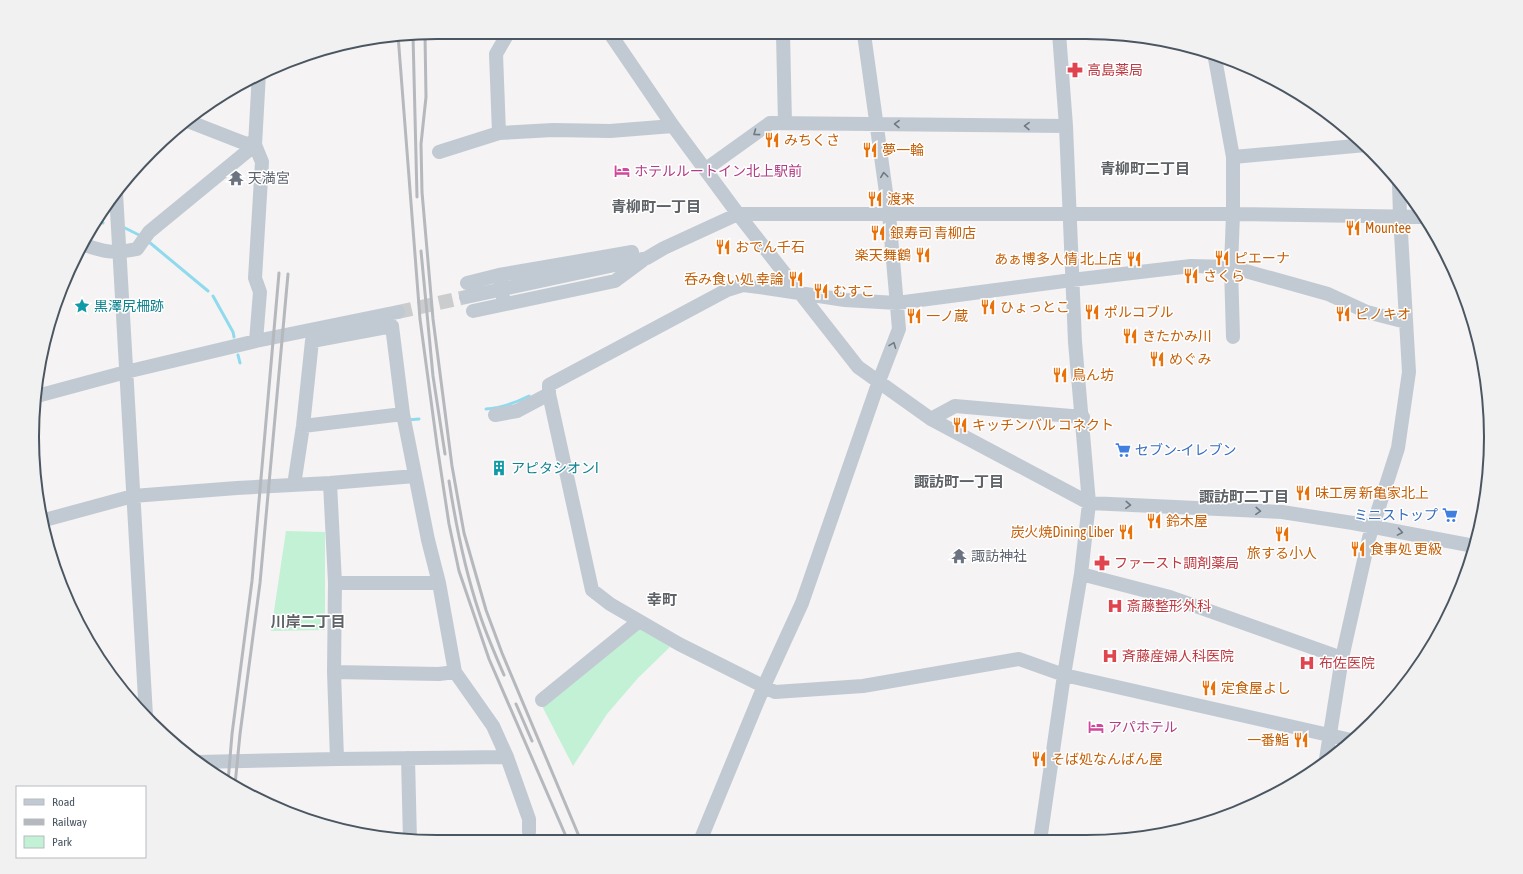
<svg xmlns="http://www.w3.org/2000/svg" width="1523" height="874" viewBox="0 0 1523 874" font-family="'Asap Condensed','Noto Sans JP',sans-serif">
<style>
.green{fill:#c3f1d5}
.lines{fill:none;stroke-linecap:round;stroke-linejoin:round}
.stream{stroke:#90daee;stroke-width:3}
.minor-tunnel{stroke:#caccce;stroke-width:14;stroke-dasharray:14 7;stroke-linecap:butt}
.minor{stroke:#c1cad2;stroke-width:14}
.rail{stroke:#b5b8bd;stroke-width:3}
.minor-bridge{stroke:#c1cad2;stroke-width:14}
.oneway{stroke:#6e7983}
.labels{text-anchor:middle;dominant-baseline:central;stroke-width:3;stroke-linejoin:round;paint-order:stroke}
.health-label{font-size:14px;fill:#be3a42;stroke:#fff;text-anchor:start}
.food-label{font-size:14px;fill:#c56008;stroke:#fff;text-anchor:start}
.hotel-label{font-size:14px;fill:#b23c85;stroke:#fff;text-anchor:start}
.worship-label{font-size:14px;fill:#5b616d;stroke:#fff;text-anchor:start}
.culture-label{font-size:14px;fill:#0d838f;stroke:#fff;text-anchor:start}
.shop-label{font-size:14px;fill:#366cbe;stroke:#fff;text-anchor:start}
.neighbourhood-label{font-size:15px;font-weight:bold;fill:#5f6368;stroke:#fff}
.rim{fill:none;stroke:#4a5661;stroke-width:2}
</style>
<rect width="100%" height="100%" fill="#f5f3f3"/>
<path class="green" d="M286,531L325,532V630L271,631Z
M638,626L670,647L638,678L607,714L573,766L541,704Z"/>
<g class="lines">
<path class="stream" d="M96,220L103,223
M123,227L141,236
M149,242L208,291
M213,296L233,332L234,337
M238,355L240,363
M486,409C502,408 515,403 529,396
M407,420L419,419"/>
<path class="minor-tunnel" d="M398,312L466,297"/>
<path class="minor" d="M783,34L785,123
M611,35L673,126L738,214L858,367L931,419L1089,503L1282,512L1353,523L1474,546
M1214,53L1233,157V214L1231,267L1233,337
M185,120L244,143L255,145
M499,133L496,54L507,35
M439,152L499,133L553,130L610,131L673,126
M1233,157L1366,145
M706,169L770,123L1066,126
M116,193L146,716
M82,244C104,252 113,254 137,249L149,232L255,145
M467,283L499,275L632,252
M466,297L647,258L664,248L738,214H1233L1425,217
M473,311L615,281L642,261
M256,341L260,292L255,278L262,162L255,145L259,73
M549,394L592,590L610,604L679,644L775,692L863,686L1019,659L1064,675L1351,740
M37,396L126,372L256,341L398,312
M495,415L517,411L549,394V385L727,290L743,285L766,288L845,300L897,303L1072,280L1191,266L1231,267L1328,294L1367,312L1406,322
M931,419L955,406L1083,417
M303,426L403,414
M330,483L335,583L334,672L337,759
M41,521L133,496L237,488L330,483L415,476
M1081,574L1170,597L1342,658
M335,583H439
M334,672L439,674L455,672
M542,700L639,621
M507,757L529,819V832
M408,758L410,841
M1326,759L1342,658L1369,538L1398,448L1409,372L1400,216L1399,183
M197,762L337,759L507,757L493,726L455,672L439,583L428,540L403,414L392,326L312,341L303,426L294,485
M700,841L764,686L802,603L879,381L899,329L889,214L864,34
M1040,841L1064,675L1081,574L1089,503L1075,342L1066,126L1059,33"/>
<path class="rail" d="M398,35L420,319L437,445L449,524L459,571L489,659L568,841
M413,35L417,197
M425,35L426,97L421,144L422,192L433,319L452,466L464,533L486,610L502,653L581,841
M421,251L433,376L445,454
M449,481C456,526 465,570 479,612C486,634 495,654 504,675
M516,704L532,741
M228,782L232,734L252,581L279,273
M235,785L240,734L260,583L288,274"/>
<path class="minor-bridge" d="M500,279L503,298"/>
</g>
<defs><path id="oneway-chevron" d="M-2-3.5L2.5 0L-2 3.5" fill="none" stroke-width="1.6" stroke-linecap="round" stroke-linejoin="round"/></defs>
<g class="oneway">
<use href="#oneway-chevron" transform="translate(897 124) rotate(-179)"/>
<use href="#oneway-chevron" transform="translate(1027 126) rotate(-179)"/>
<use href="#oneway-chevron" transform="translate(756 133) rotate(144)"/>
<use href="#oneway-chevron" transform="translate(884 175) rotate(-97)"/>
<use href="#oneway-chevron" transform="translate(893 345) rotate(-69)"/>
<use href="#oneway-chevron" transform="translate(1128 505) rotate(3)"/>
<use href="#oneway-chevron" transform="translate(1258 511) rotate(3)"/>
<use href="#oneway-chevron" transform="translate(1400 532) rotate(10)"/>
</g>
<defs>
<symbol id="pharmacy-bare" viewBox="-9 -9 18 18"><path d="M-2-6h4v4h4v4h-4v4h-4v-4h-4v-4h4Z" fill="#e0444e" stroke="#fff" stroke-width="2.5" paint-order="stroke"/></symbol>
<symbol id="restaurant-bare" viewBox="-9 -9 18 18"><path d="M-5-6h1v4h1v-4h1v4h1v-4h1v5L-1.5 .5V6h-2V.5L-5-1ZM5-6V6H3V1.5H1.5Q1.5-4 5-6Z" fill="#e8710a" stroke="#fff" stroke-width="2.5" paint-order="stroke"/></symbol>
<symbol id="hotel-bare" viewBox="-9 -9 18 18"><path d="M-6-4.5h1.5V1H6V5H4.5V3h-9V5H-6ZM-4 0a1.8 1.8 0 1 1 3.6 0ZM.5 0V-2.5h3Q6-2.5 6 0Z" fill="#d1479c" stroke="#fff" stroke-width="2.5" paint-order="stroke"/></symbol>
<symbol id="temple-bare" viewBox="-9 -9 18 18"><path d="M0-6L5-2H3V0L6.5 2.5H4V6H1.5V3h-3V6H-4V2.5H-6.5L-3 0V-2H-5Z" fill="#6b7280" stroke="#fff" stroke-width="2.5" paint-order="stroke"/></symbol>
<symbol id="sight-bare" viewBox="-9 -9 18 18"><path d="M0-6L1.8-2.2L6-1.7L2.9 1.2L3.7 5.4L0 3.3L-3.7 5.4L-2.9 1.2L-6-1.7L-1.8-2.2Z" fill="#0f9aa8" stroke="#fff" stroke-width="2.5" paint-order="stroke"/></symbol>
<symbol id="supermarket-bare" viewBox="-9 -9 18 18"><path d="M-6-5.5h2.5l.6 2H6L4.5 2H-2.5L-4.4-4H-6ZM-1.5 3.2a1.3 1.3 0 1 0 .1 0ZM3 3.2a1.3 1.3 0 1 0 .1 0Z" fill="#3f7fe0" stroke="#fff" stroke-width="2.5" paint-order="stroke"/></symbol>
<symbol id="building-bare" viewBox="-9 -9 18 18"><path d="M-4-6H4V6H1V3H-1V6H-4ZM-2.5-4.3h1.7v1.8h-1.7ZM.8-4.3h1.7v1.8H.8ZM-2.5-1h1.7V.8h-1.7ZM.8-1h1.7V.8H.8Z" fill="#0f9aa8" stroke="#fff" stroke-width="2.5" paint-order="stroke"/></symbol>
<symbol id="hospital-bare" viewBox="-9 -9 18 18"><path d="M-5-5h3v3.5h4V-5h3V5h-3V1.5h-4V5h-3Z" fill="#e0444e" stroke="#fff" stroke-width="2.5" paint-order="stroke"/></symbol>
</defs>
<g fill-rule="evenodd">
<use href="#pharmacy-bare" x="1064" y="59" width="22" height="22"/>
<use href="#restaurant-bare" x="761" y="129" width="22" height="22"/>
<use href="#restaurant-bare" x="859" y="139" width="22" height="22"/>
<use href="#hotel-bare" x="611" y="160" width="22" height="22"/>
<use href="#temple-bare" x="225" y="167" width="22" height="22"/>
<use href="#restaurant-bare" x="864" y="188" width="22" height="22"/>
<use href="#restaurant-bare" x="1342" y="217" width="22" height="22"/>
<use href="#restaurant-bare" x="867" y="222" width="22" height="22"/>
<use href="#restaurant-bare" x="712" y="236" width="22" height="22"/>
<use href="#restaurant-bare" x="912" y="244" width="22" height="22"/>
<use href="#restaurant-bare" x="1211" y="247" width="22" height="22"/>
<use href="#restaurant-bare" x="1123" y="248" width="22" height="22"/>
<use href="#restaurant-bare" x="1180" y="265" width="22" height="22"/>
<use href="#restaurant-bare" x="785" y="268" width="22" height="22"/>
<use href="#restaurant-bare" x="810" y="280" width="22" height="22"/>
<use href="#sight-bare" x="71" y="295" width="22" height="22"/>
<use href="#restaurant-bare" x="977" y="296" width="22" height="22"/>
<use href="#restaurant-bare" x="1081" y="301" width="22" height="22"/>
<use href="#restaurant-bare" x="1332" y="303" width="22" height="22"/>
<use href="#restaurant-bare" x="903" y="305" width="22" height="22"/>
<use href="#restaurant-bare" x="1119" y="325" width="22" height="22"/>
<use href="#restaurant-bare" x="1146" y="348" width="22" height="22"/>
<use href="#restaurant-bare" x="1049" y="364" width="22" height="22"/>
<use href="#restaurant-bare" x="949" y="414" width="22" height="22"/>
<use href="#supermarket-bare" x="1112" y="439" width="22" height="22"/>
<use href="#building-bare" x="488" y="457" width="22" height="22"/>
<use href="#restaurant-bare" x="1292" y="482" width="22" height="22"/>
<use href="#supermarket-bare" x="1439" y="504" width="22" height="22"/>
<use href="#restaurant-bare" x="1143" y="510" width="22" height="22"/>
<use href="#restaurant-bare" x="1115" y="521" width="22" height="22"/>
<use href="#restaurant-bare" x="1271" y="523" width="22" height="22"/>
<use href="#restaurant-bare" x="1347" y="538" width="22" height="22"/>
<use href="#temple-bare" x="948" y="545" width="22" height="22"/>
<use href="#pharmacy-bare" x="1091" y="552" width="22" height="22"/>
<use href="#hospital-bare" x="1104" y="595" width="22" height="22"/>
<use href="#hospital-bare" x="1099" y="645" width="22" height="22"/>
<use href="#hospital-bare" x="1296" y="652" width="22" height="22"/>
<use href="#restaurant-bare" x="1198" y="677" width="22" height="22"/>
<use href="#hotel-bare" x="1085" y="716" width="22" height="22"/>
<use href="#restaurant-bare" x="1290" y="729" width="22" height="22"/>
<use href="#restaurant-bare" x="1028" y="748" width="22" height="22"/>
</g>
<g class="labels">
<g class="health-label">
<text x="1087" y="70">高島薬局</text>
<text x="1114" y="563">ファースト調剤薬局</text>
<text x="1127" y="606">斎藤整形外科</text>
<text x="1122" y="656">斉藤産婦人科医院</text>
<text x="1319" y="663">布佐医院</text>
</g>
<g class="food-label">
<text x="784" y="140">みちくさ</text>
<text x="882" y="150">夢一輪</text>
<text x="887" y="199">渡来</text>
<text x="1365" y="228">Mountee</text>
<text x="890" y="233">銀寿司 青柳店</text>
<text x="735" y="247">おでん千石</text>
<text x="911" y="255" text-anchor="end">楽天舞鶴</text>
<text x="1234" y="258">ピエーナ</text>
<text x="1122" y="259" text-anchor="end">あぁ博多人情 北上店</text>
<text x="1203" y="276">さくら</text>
<text x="784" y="279" text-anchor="end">呑み食い処 幸論</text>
<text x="833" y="291">むすこ</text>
<text x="1000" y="307">ひょっとこ</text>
<text x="1104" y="312">ポルコブル</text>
<text x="1355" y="314">ピノキオ</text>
<text x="926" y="316">一ノ蔵</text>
<text x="1142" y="336">きたかみ川</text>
<text x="1169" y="359">めぐみ</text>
<text x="1072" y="375">鳥ん坊</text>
<text x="972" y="425">キッチンバル コネクト</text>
<text x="1315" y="493">味工房 新亀家北上</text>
<text x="1166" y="521">鈴木屋</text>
<text x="1114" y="532" text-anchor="end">炭火焼Dining Liber</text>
<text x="1370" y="549">食事処 更級</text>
<text x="1282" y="553" text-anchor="middle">旅する小人</text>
<text x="1221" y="688">定食屋よし</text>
<text x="1289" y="740" text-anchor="end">一番鮨</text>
<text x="1051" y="759">そば処なんばん屋</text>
</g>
<g class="hotel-label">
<text x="634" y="171">ホテルルートイン北上駅前</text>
<text x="1108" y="727">アパホテル</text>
</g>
<g class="worship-label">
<text x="248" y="178">天満宮</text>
<text x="971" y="556">諏訪神社</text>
</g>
<g class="culture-label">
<text x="94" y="306">黒澤尻柵跡</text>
<text x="511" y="468">アピタシオンI</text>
</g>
<g class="shop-label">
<text x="1135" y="450">セブン-イレブン</text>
<text x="1438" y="515" text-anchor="end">ミニストップ</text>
</g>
<g class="neighbourhood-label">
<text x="1145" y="168">青柳町二丁目</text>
<text x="656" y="206">青柳町一丁目</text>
<text x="959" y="481">諏訪町一丁目</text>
<text x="1244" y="496">諏訪町二丁目</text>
<text x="662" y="599">幸町</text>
<text x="308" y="621">川岸二丁目</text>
</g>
</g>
<path d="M0 0H1523V874H0ZM437 39H1086A398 398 0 0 1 1484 437V437A398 398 0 0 1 1086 835H437A398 398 0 0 1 39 437V437A398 398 0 0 1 437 39Z" fill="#f1f1f2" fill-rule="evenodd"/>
<path class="rim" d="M437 39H1086A398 398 0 0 1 1484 437V437A398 398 0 0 1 1086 835H437A398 398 0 0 1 39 437V437A398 398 0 0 1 437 39Z"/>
<rect x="16" y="786" width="130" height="72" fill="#ffffff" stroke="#b7bbc0"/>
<rect x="24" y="799" width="20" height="6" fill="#c1cad2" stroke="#b7bbc0"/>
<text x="52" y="806" font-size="12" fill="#4a5661">Road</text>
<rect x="24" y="819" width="20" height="6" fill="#b5b8bd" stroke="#b7bbc0"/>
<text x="52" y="826" font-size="12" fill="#4a5661">Railway</text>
<rect x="24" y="836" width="20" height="12" fill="#c3f1d5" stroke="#b7bbc0"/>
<text x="52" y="846" font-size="12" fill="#4a5661">Park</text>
</svg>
